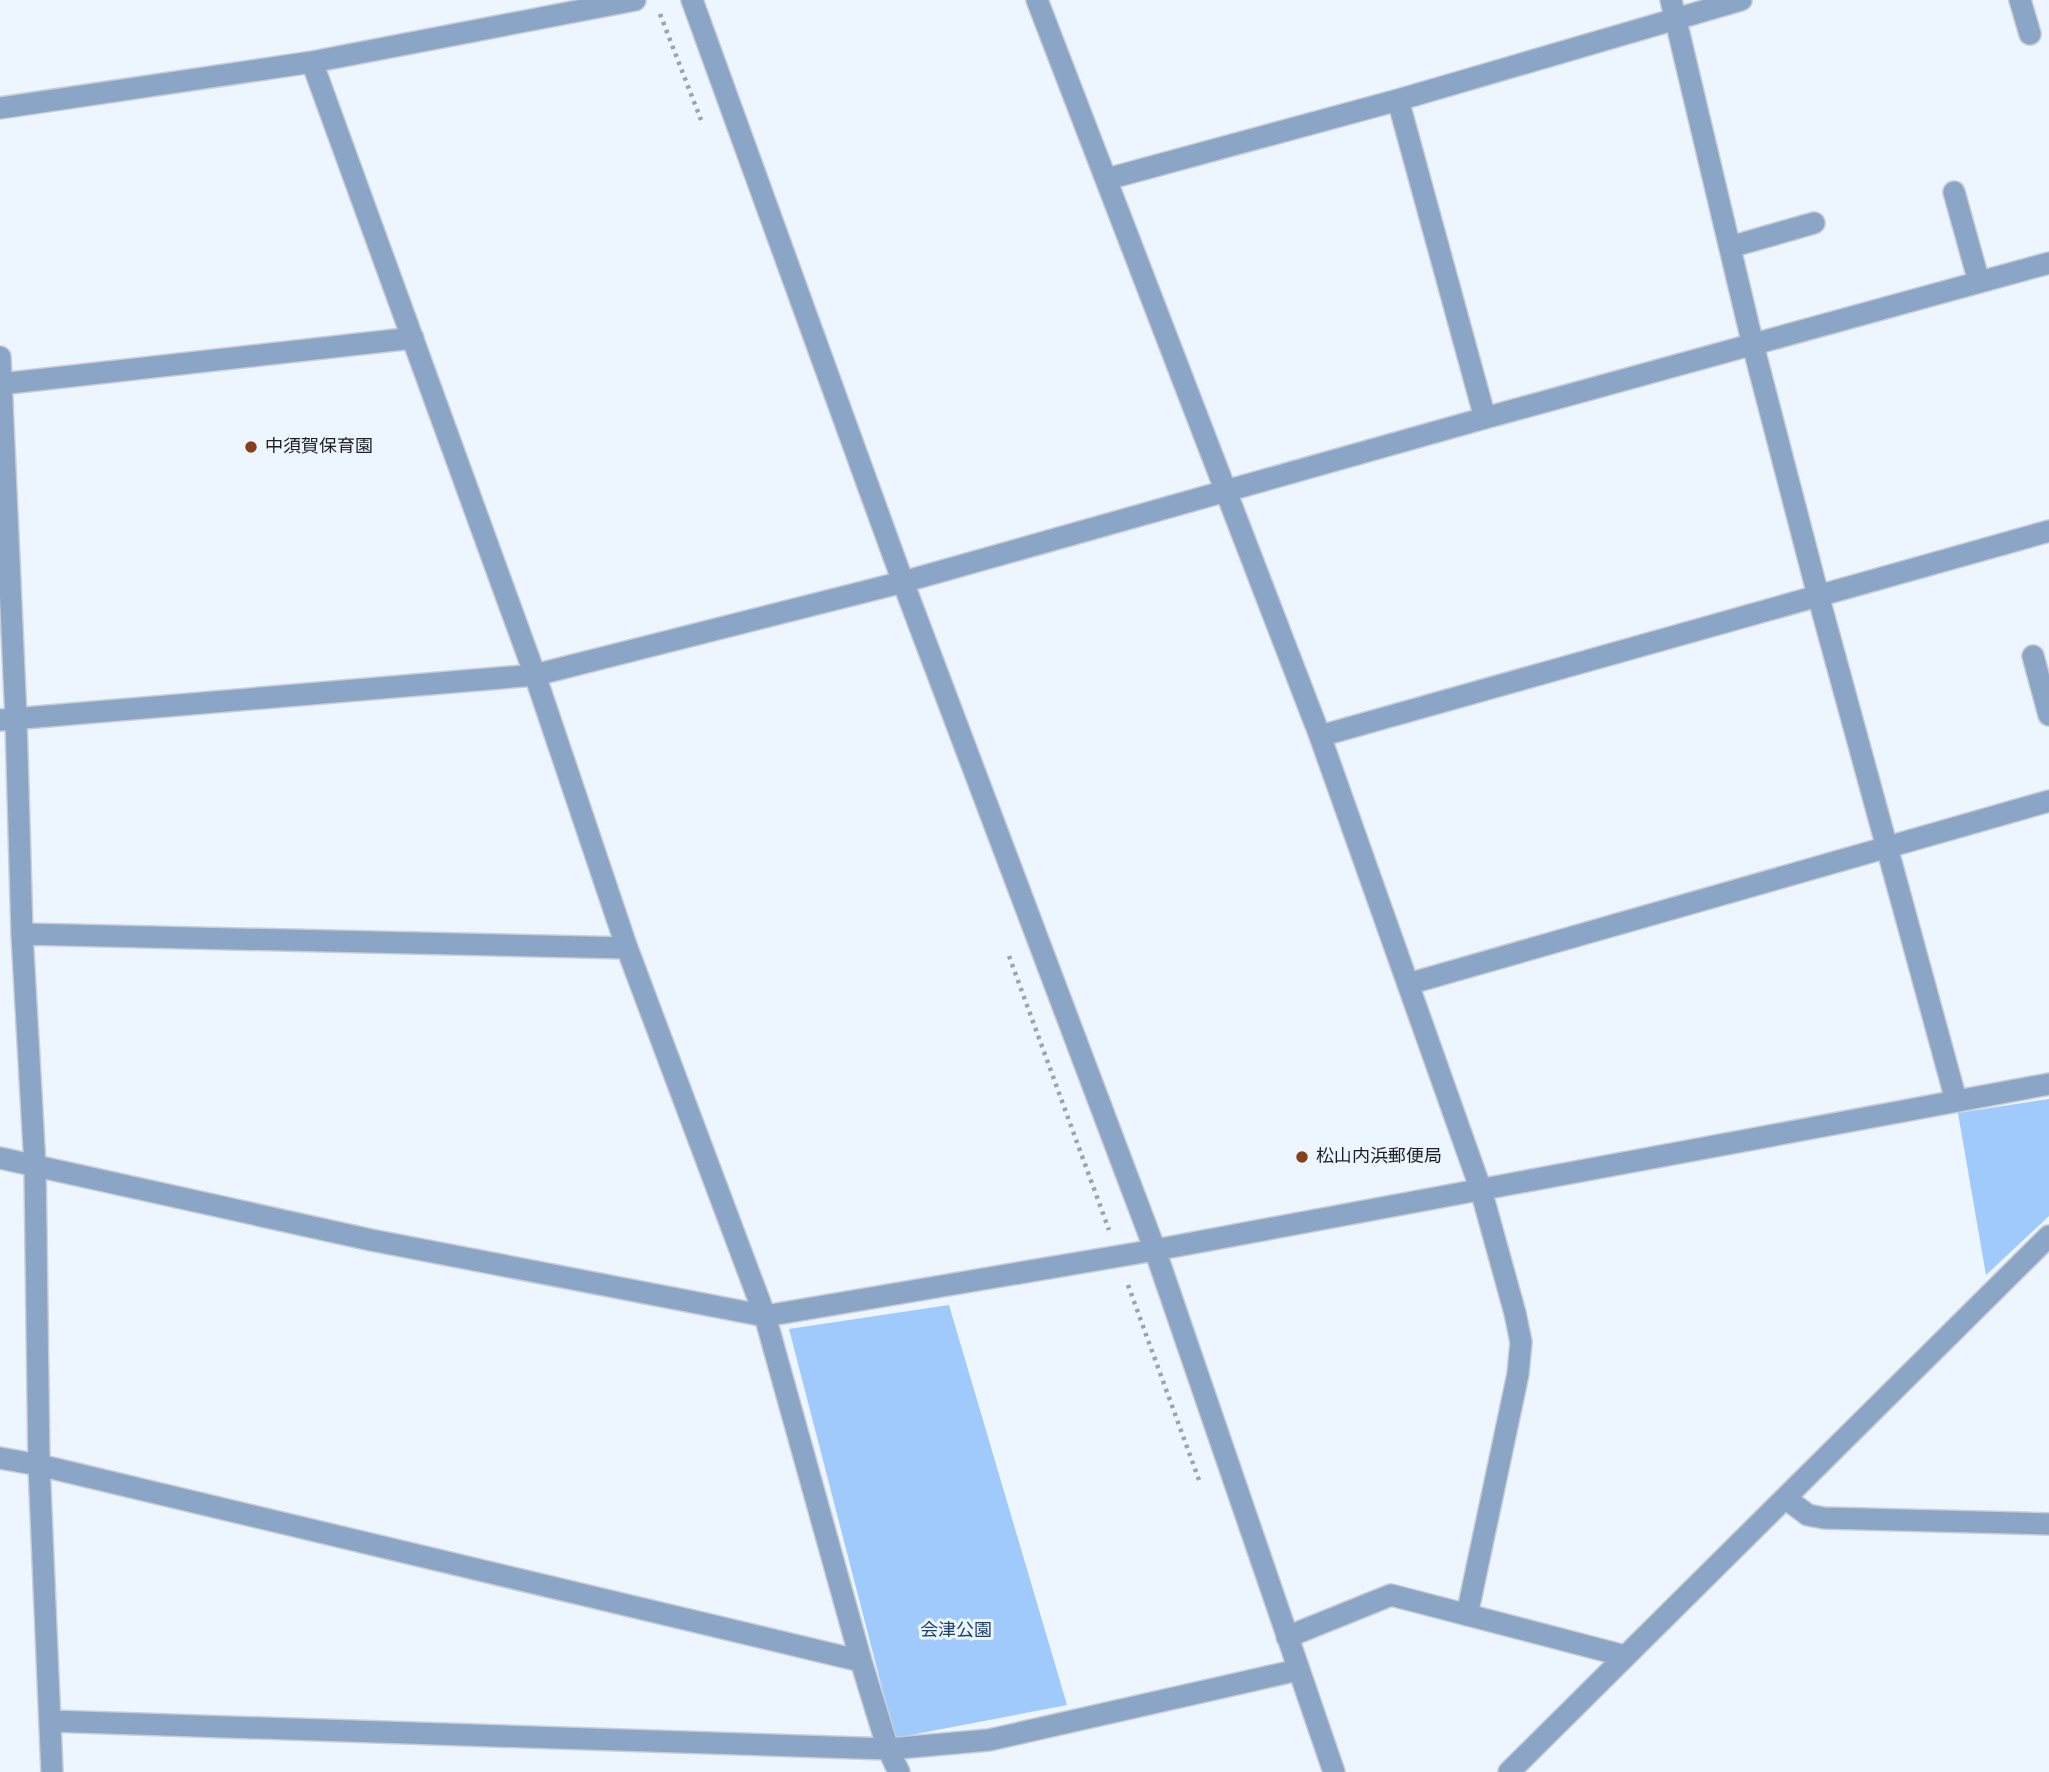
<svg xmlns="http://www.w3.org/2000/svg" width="2049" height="1772" viewBox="0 0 2049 1772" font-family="Overpass,'Noto Sans JP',sans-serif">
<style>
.green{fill:#a0c9fc}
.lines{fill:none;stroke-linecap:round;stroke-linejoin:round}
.minor-casing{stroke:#c8ced7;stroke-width:24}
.path{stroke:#9ea3aa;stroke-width:4.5;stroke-dasharray:3.5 5;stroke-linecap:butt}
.minor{stroke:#8ba5c7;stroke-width:21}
.poi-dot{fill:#863f1c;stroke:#edf5fe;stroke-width:2.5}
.labels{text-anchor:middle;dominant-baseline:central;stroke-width:6;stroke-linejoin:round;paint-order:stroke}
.poi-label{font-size:18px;fill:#1d1f23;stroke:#edf5fe;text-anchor:start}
.park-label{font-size:18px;fill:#184172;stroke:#edf5fe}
</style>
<rect width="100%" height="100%" fill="#edf5fe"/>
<path class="green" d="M2049,1099V1216L1986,1275L1958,1113Z
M949,1305L1067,1705L895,1738L789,1329Z"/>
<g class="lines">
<defs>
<path id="minor" d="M692,0L903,582L1155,1250L1334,1772
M1037,0L1320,736L1481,1190L1515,1313L1521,1342L1518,1374L1467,1615
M1671,0L1753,345L1818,595L1956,1100
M2020,0L2030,34
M312,62L535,675L627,948L765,1316L861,1661L888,1749L899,1772
M1398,100L1485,418
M0,108L312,62L635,0
M1107,179L1398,100L1741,0
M1954,192L1979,282
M1730,247L1814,223
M0,357L16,719L22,934L35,1166L39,1465L52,1772
M0,384L413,338
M2033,656L2049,715
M0,720L535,675L903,582L1485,418L2049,263
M1320,736L2049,531
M22,934L627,948
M1408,984L2049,801
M0,1158L371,1240L765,1316L1155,1250L2049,1084
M0,1458L39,1465L861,1661
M1785,1498L1808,1515L1824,1518L2049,1524
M1287,1637L1391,1595L1625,1656
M50,1721L888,1749L989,1740L1298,1670
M1509,1772L2049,1236"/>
</defs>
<use href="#minor" class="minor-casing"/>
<path class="path" d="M660,14L701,120
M1009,956L1109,1230
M1128,1285L1199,1480"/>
<use href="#minor" class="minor"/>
</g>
<g class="poi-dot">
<circle cx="251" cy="447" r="7"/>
<circle cx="1302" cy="1157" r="7"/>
</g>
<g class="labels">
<g class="poi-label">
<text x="265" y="447">中須賀保育園</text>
<text x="1316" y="1157">松山内浜郵便局</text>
</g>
<g class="park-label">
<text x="956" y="1631">会津公園</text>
</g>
</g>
</svg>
